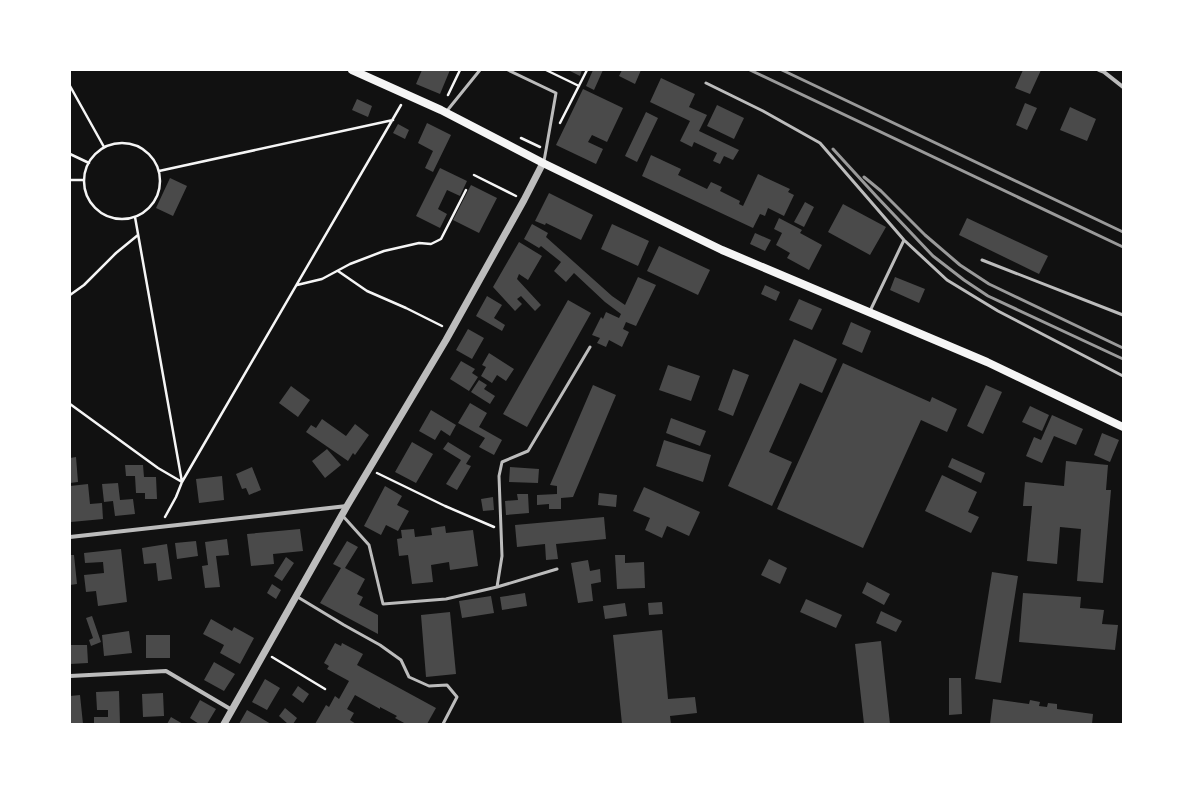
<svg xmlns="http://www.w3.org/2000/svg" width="1193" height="794" viewBox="0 0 1193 794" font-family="'Fira Sans Condensed',sans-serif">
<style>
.building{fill:#4a4a4a}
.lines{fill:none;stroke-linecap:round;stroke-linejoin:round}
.path{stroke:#f5f5f5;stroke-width:2.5}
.service{stroke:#bcbcbc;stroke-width:3}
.minor{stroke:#bcbcbc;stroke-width:4}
.tertiary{stroke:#bcbcbc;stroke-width:7}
.secondary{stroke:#f5f5f5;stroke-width:8}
.rail{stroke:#9a9a9a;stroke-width:3}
</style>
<rect width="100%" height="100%" fill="#111"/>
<path class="building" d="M422,70H450L440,94L416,84Z
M568,70H582L580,76Z
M593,70H603L594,90L586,86Z
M622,70H641L635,84L619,76Z
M1023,70H1041L1030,94L1015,88Z
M661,78L695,94L689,107L707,115L699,131L739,150L733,160L724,156L720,164L713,161L717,153L694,142L692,147L680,141L690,121L650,102Z
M583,89L623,108L607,142L592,135L588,142L603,149L596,164L556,145Z
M357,99L372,106L368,117L352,110Z
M1025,103L1037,108L1027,130L1016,125Z
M717,105L744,118L734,139L707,126Z
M1070,107L1096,119L1087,141L1060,130Z
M646,112L658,118L637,162L625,156Z
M427,123L451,135L433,172L425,168L433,151L418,143Z
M398,124L409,130L405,139L393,133Z
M651,155L681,169L678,175L707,189L711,182L722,187L720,191L740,201L739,204L743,206L758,174L790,189L788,192L794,195L784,216L768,208L765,216L760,214L753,228L642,176Z
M440,168L467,181L460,196L447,190L438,209L447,214L440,228L416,216Z
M170,178L187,186L173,216L156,208Z
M471,185L497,198L479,233L453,220Z
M549,193L593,215L581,240L546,223L545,225L535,221Z
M805,202L814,207L804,227L794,222Z
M843,204L886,227L870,255L828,232Z
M779,218L802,230L800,233L822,245L809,270L787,258L790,253L776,245L782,233L774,229Z
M967,218L1048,256L1039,274L959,235Z
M532,224L548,233L546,237L612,296L625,305L638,277L656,285L636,326L626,322L623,329L629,332L622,347L609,340L606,347L597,343L600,338L592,335L601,317L603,319L606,312L619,318L621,314L605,302L574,273L566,282L554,271L561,262L541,246L539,248L524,239Z
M612,224L649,241L638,266L601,249Z
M755,233L771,240L765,251L750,244Z
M519,242L542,256L528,280L519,274L517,279L541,305L535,311L521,296L517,299L522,304L515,311L493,287Z
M659,246L710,270L698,295L647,271Z
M895,277L925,289L919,303L890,290Z
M765,285L780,292L776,301L761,294Z
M487,296L502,305L494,318L505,325L502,331L476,316Z
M799,299L822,309L812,330L789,320Z
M568,300L591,313L527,427L503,414Z
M851,322L871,331L862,353L842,344Z
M468,329L484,338L472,359L456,350Z
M794,339L837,359L822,393L800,383L769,452L792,462L772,506L728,486Z
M489,353L514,369L506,381L497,375L492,383L481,376L486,367L482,365Z
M461,361L475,369L472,373L478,377L469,391L450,379Z
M843,363L930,402L932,397L957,409L947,432L921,420L863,548L777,509Z
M668,365L700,376L691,401L659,390Z
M733,369L749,375L733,416L718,410Z
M479,380L487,385L484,389L495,396L490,404L471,392Z
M593,385L616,395L573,497L561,498V509H549V504L537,505V495L557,494V486L550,485Z
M986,385L1002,392L983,434L967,426Z
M291,386L310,400L298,417L279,403Z
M470,403L487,413L479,427L502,440L494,455L479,447L485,438L458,423Z
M1030,406L1049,415L1042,431L1022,422Z
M431,410L456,425L450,436L441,430L435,440L419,431Z
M1052,415L1083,429L1076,445L1054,436L1042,463L1026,456L1034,437L1041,440Z
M671,418L706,431L700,446L666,433Z
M322,419L346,436L355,424L369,435L355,455L353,453L348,461L306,432L311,425L316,428Z
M1102,433L1119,440L1110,462L1094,455Z
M664,440L711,455L703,482L656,466Z
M412,442L433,454L416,483L395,472Z
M448,442L471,456L466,464L471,466L457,490L446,484L461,460L443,449Z
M327,449L341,465L325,478L312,461Z
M76,457L78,482L70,483V458Z
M952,458L985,473L981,483L948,467Z
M1066,461L1108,465L1106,490H1111L1103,583L1077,581L1081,529L1060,527L1057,564L1027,561L1032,506H1023L1025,482L1064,486Z
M125,465H143L144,477H156L157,499H145V493H136L135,476H126Z
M252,467L261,490L249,495L246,488L242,489L236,474Z
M510,467L539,469L538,483L509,482Z
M942,475L977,492L968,512L979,517L971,533L925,511Z
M222,476L224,500L199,503L196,479Z
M118,483L120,500L133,499L135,514L115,516L113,501L104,502L102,484Z
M88,484L90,504L102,503L103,519L71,522L70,486Z
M385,486L402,496L397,505L409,511L398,531L386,525L381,535L364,526Z
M644,487L700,512L689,536L667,526L662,538L645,530L650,518L633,511Z
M599,493L617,495L616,507L598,505Z
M517,494H528L529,513L506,515L505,501L518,500Z
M493,497L494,510L483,511L481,499Z
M604,517L606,539L556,544L558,559L546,560L545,544L517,547L515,525Z
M445,526L446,533L473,530L478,566L450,570L449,562L431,565L433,582L412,584L408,555L399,556L397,539L402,538L401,530L414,529L415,537L432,535L431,528Z
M300,529L303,551L273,554L274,564L251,566L247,534Z
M227,539L229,555L216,556L220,587L205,588L202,566L208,565L205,542Z
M196,541L198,556L177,559L175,543Z
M347,541L358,547L345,568L365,579L357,594L363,597L359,605L378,615V634L320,603L341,568L333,564Z
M167,544L172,579L158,581L156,563L144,564L142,548Z
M121,549L127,602L98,606L96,591L86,592L84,575L104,573L103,562L85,563L84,553Z
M70,555H74L77,584L70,585Z
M615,555H625V563L644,562L645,588L617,589Z
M286,557L294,563L282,581L274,576Z
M769,559L787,568L780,584L761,575Z
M588,560L590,571L600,569L601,582L591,584L593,601L578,603L571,563Z
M992,572L1018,576L1001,683L975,679Z
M867,582L890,594L884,605L862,593Z
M272,584L281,590L276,599L267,593Z
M525,593L527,606L502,610L500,597Z
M1023,593L1081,597L1080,608L1104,610L1102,624L1118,625L1115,650L1019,642Z
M491,596L494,613L462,618L459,601Z
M806,599L842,615L836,628L800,612Z
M662,602L663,614L649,615L648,603Z
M625,603L627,616L605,619L603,606Z
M881,611L902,621L896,632L876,623Z
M450,612L456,674L426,677L421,615Z
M92,616L101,642L91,646L89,640L93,638L86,618Z
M211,619L232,631L234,627L254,638L240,664L220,653L224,645L203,634Z
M662,630L668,699L695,697L697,713L670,716L671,724H622L613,635Z
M129,631L132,653L104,656L102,635Z
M146,635H170V658H146Z
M881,641L890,724H864L855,644Z
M335,643L341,646L342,643L363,654L357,665L436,708L427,724H406L395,718L397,716L380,707V709L355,695L347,709L354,713L350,720L356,724H315L326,705L329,707L335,696L339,699L349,681L327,669L329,666L324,663Z
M70,645H87L88,663L70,664Z
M214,662L235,674L224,691L204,680Z
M949,678H961L962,714L949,715Z
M265,679L280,688L267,710L252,702Z
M298,686L309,694L303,703L292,695Z
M119,691L120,724H94V717H108V710H97L96,692Z
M163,693L164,716L143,717L142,694Z
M80,695L83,724H70V696Z
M993,699L1029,704L1030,700L1040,702L1039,706L1047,707L1048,703L1057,704V709L1093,714L1092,724H990Z
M200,700L216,709L207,724H199L190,718Z
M285,708L297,718L293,724H288L279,716Z
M247,710L271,724H239Z
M171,717L183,724H167Z"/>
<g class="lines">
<path class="path" d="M546,70L579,86
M70,86L104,147
M448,95L460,70
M560,123L587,70
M521,138L540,147
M84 181a38 38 0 1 1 76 0a38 38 0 1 1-76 0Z
M70,154L89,163
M159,171L393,120
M474,175L516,196
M70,180H84
M135,217L182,482
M338,271L367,291L406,308L442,326
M297,285L322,279L350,264L384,251L419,243L431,244L441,239L466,190
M70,295L84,285L116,253L138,235
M70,404L158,468L182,482
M377,473L445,506L494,527
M165,517L176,497L182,482L401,105
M272,657L325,689"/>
<path class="service" d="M508,70L556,93L546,150L544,161
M706,83L763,111L820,143L904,240L947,280L998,311L1123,376
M446,112L480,70
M982,260L1123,315
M870,311L904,240
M342,515L369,545L383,604L446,599L497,587L557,569
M497,587L502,556L499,476L502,462L528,451L590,347
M296,596L344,625L380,645L401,660L409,677L429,686L447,685L457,697L443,724"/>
<path class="minor" d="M1099,70L1104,72L1123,87
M70,537L347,506
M70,676L166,671L232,710"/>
<path class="tertiary" d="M224,724L347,506L446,340L524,200L543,163"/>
<path class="secondary" d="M352,70L441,110L543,163L722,250L987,362L1123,427"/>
<path class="rail" d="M750,70L1123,247
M782,70L1123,232
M833,149L877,197L933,256L964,280L988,296L1123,359
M864,177L881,191L925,235L960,265L989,284L1123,348"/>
</g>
<rect width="1193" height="794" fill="none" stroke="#ffffff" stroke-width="142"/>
</svg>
